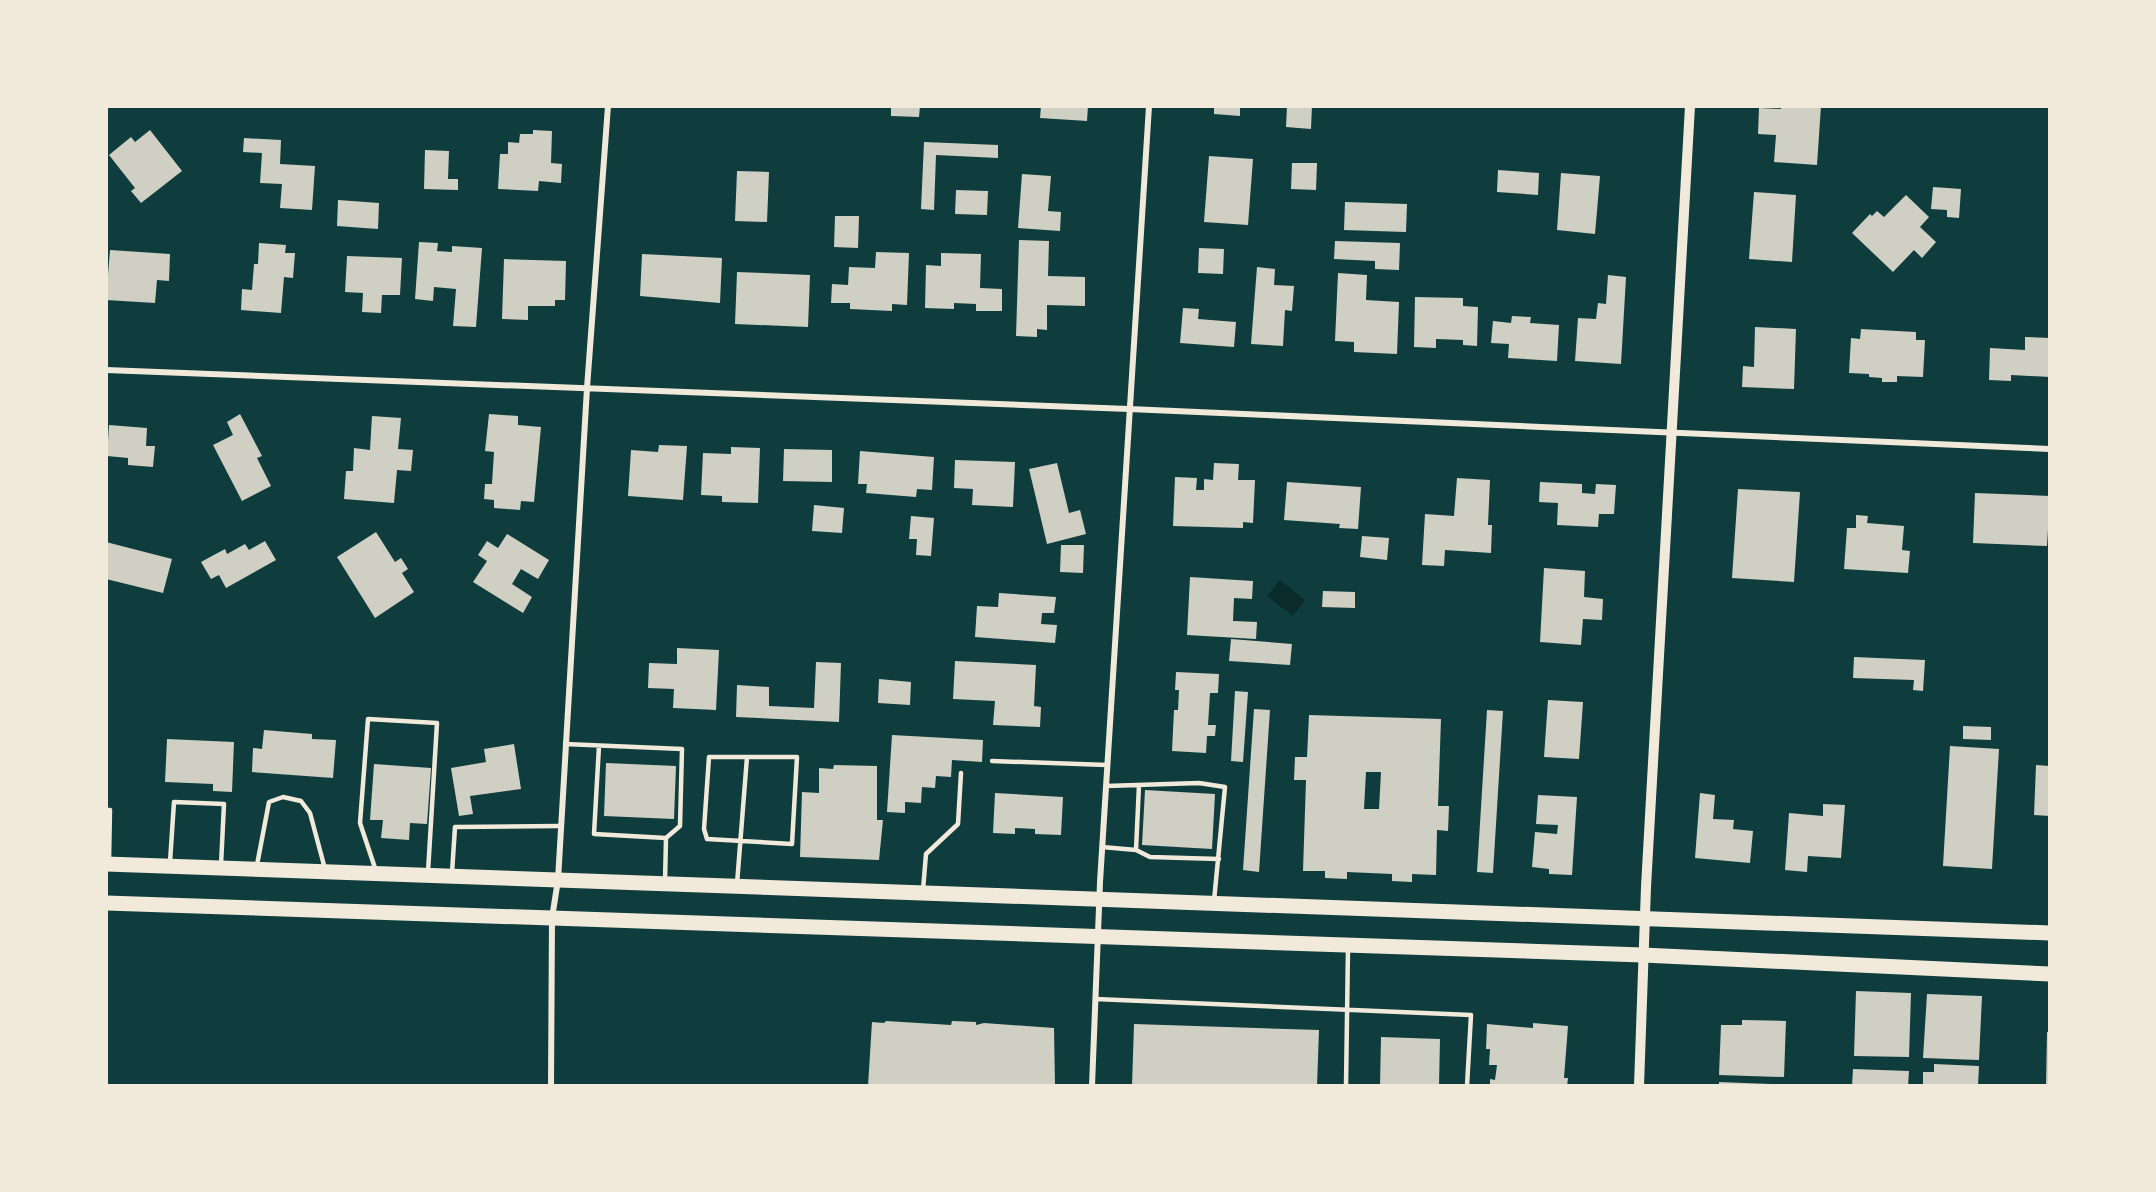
<svg xmlns="http://www.w3.org/2000/svg" width="2156" height="1192" viewBox="0 0 2156 1192" font-family="Karla,sans-serif">
<style>
.water{fill:#0a2a2b}
.building{fill:#cfcfc3;fill-rule:evenodd}
.lines{fill:none;stroke-linecap:round;stroke-linejoin:round}
.service{stroke:#f1e9da;stroke-width:4.5}
.minor{stroke:#f1e9da;stroke-width:6}
.tertiary{stroke:#f1e9da;stroke-width:10}
.primary{stroke:#f1e9da;stroke-width:15}
</style>
<rect width="100%" height="100%" fill="#0f3d3e"/>
<path class="water" d="M1280,580L1305,600L1293,616L1267,596Z"/>
<path class="building" d="M891,106H920L919,117L891,116Z
M1041,106H1088L1087,121L1040,118Z
M1214,106H1240V116L1214,114Z
M1287,106H1312L1311,129L1286,127Z
M1781,106H1821L1817,165L1774,162L1776,135L1758,134L1759,108L1781,109Z
M150,130L182,171L141,203L131,191L135,188L109,155L131,137L135,142Z
M533,130L552,131L551,163L562,164L561,183L539,181L538,191L498,189L500,154H508V142L519,143L520,134H533Z
M244,138L281,140L280,164L315,166L312,210L280,208L282,184L260,183L262,153L243,152Z
M924,142L998,145V158L936,155L934,210L921,209Z
M425,150L449,151L448,179H458V190L424,189Z
M1209,156L1253,159L1248,225L1204,222Z
M1292,163H1317L1316,190L1291,189Z
M1498,170L1539,173L1538,195L1497,192Z
M737,171L769,172L767,222L735,221Z
M1561,173L1600,176L1595,234L1557,230Z
M1022,174L1051,176L1048,211L1061,212L1060,231L1018,228Z
M1933,187L1961,189L1959,218L1947,217V210L1931,209Z
M956,190L988,191L987,215L955,214Z
M1754,192L1796,195L1792,262L1749,259Z
M1906,195L1929,217L1920,227L1936,242L1922,258L1914,250L1893,272L1852,233L1870,214L1872,216L1877,211L1884,217Z
M338,200L379,203L378,229L337,226Z
M1345,202L1407,204L1406,232L1344,230Z
M835,216H859L858,248L834,247Z
M1019,240L1049,241L1048,276L1085,277V306L1047,305V330L1037,329V337L1016,336Z
M1335,241L1400,243L1399,270L1375,269V261L1334,259Z
M419,242L438,243L437,251L452,252V246L482,248L476,327L453,326L456,289L434,287L433,301L415,299Z
M259,243L286,245L285,253H295L293,278L284,277L281,313L241,310L242,289L252,290L254,264H258Z
M1199,248L1224,249L1223,274L1198,273Z
M110,250L170,254L169,281L157,280L155,303L106,300Z
M876,252L909,253L907,305L892,304V311L850,309V303H831L832,284L848,285L849,267L875,268Z
M941,253L981,254L980,288L1002,289V311H976V304L954,303V309L925,308L926,265L941,266Z
M642,254L722,258L720,303L640,296Z
M347,256L402,258L400,295H382L381,313L362,312L363,293L345,292Z
M504,259L566,261L565,300H555V306H528V320L502,319Z
M1257,267L1275,269L1274,285L1294,286L1292,311L1285,310L1283,346L1251,344Z
M737,272L810,275L808,327L735,324Z
M1338,273L1367,275L1366,300L1399,302L1397,354L1354,352V342L1335,341Z
M1608,275L1626,277L1621,364L1575,361L1578,318L1596,319L1598,303L1606,304Z
M1415,297L1463,298V306L1478,307L1477,346L1463,345V340L1436,339V348L1414,347Z
M1183,308L1199,309L1198,319L1236,322L1234,347L1180,343Z
M1512,316L1531,317L1530,323L1559,325L1557,361L1508,358L1509,344L1491,343L1493,321L1511,323Z
M1755,327L1796,329L1794,389L1742,387L1743,366L1754,367Z
M1861,329L1916,332V340H1925L1923,377L1897,376V382H1882V378L1869,377V374L1849,373L1851,338L1860,339Z
M2025,337L2050,338V377L2011,375V381L1989,380L1990,348L2025,350Z
M240,414L262,456L257,458L271,486L242,501L213,445L233,435L227,422Z
M489,414L518,416V425L541,427L534,502L521,501L520,510L494,508V500L484,499L485,484H492L494,452L485,451Z
M372,416L401,418L398,449L413,450L411,471L397,470L394,503L344,499L346,471H353L354,448L370,450Z
M109,425L147,428L146,446H155L153,467L128,465V458L107,456Z
M659,445L687,446L683,500L628,496L631,450L658,452Z
M731,447L760,448L758,503L722,502V496L701,495L703,453L731,454Z
M784,449L832,450V482L783,481Z
M860,451L934,457L932,490L917,489L916,497L866,493L867,484H858Z
M955,460L1015,462L1013,507L972,505L973,489L954,488Z
M1057,463L1069,513L1080,510L1086,534L1047,544L1029,469Z
M1214,463L1239,464L1238,480H1255L1253,523L1243,522V528L1173,526L1175,477L1197,478L1196,490H1204V479L1213,480Z
M1457,478L1490,480L1488,525H1492L1491,553L1445,550L1444,566L1422,565L1425,514L1454,516Z
M1287,482L1361,487L1358,529L1339,528L1340,524L1284,520Z
M1540,482L1582,484V493L1595,494L1596,484L1616,485L1614,514H1599L1598,527L1557,525L1558,503L1539,502Z
M1738,489L1800,492L1794,582L1732,578Z
M1975,493L2050,496L2047,546L1973,543Z
M814,505L844,508L842,533L812,531Z
M1856,515L1868,516L1867,523L1904,526L1902,550L1910,551L1908,573L1844,569L1847,528H1856Z
M911,516L934,518L931,556L916,555L917,539H909Z
M376,532L395,562L401,558L408,569L402,573L414,592L375,618L337,557Z
M507,534L549,560L538,579L521,569L512,584L532,597L523,613L473,582L487,561L478,555L487,541L498,548Z
M1362,536L1389,538L1387,560L1360,557Z
M265,541L276,560L226,588L219,575L211,579L201,562L225,549L227,554L245,544L249,550Z
M106,542L172,559L163,593L106,579Z
M1061,545H1084L1083,573L1060,572Z
M1544,568L1585,571L1584,597L1603,599L1602,620L1583,619L1581,645L1540,642Z
M1190,577L1253,581L1252,599L1234,598L1233,621L1257,622L1256,639L1187,635Z
M1323,591L1355,592V608L1322,607Z
M999,593L1056,597L1054,613H1042L1041,624L1057,625L1055,643L975,637L977,606L998,607Z
M1231,639L1292,644L1290,665L1229,661Z
M677,648L719,650L716,710L673,708L674,689L648,688L649,663L677,664Z
M1854,657L1925,660L1923,691L1913,690L1914,680L1853,678Z
M955,661L1036,665L1034,706L1041,707L1040,727L993,725L995,701L953,699Z
M816,662L841,663L839,722L736,717L737,685L769,687V706L814,708Z
M1176,672L1219,674L1218,693H1210L1208,725H1216L1215,736H1207L1206,753L1172,751L1174,710H1178L1179,690H1175Z
M879,679L911,682L910,705L878,703Z
M1235,691L1248,692L1243,762L1231,761Z
M1548,700L1583,702L1579,759L1544,757Z
M1254,709L1270,710L1259,872L1243,870Z
M1487,710L1503,711L1493,873L1477,872Z
M1309,715L1441,719L1438,806H1449L1448,831L1437,830L1436,875L1412,874V882L1392,881V874L1347,872V879L1325,878V871H1303L1306,780H1294L1295,757H1307ZM1366,772H1381L1379,809H1364Z
M1963,726L1991,727V740L1963,739Z
M264,730L312,734V739L336,740L333,778L252,772L253,748L262,749Z
M892,735L983,740L982,762L952,760L951,777L936,776L935,788L922,787L921,803L905,802V813L887,812Z
M167,739L234,742L232,792L213,791V784L165,782Z
M514,744L521,789L470,796L473,814L459,816L451,768L486,762L484,749Z
M1950,746L1999,749L1992,869L1943,866Z
M606,763L676,766L674,819L604,816Z
M374,764L431,768L427,824L410,823L409,840L381,838L383,820H370Z
M834,765L877,766V820H883L879,860L800,857L802,792L819,793V768L833,769Z
M2036,765L2050,766V816L2034,815Z
M1145,790L1215,794L1212,849L1142,845Z
M995,793L1063,797L1061,835L1035,834V829L1015,828V834L993,833Z
M1700,793L1715,795L1713,819L1734,820L1733,829L1753,831L1750,863L1695,858Z
M1538,795L1577,797L1572,875L1549,874V869L1532,867L1535,832L1557,834L1558,825L1536,824Z
M1823,804L1845,805L1841,858L1808,856L1807,872L1785,870L1789,813L1823,816Z
M1856,991L1911,993L1909,1057L1854,1056Z
M1927,994L1982,996L1979,1060L1923,1058Z
M1742,1020L1786,1021L1784,1077L1719,1075L1721,1025H1742Z
M886,1021L951,1025L952,1021L976,1022V1025L984,1023L1054,1028L1055,1086H868L872,1022L884,1023Z
M1533,1023L1568,1026L1564,1078H1568L1567,1086H1490V1079L1495,1080L1497,1065H1489L1490,1049H1486L1487,1024L1533,1028Z
M1134,1024L1319,1030L1317,1086H1132Z
M2047,1032H2050V1086H2046Z
M1381,1037L1440,1039L1439,1086H1380Z
M1934,1064L1979,1066L1978,1086H1923V1072H1934Z
M1853,1069L1909,1071L1908,1086H1852Z
M1719,1082L1770,1084V1086H1719Z"/>
<g class="lines">
<path class="service" d="M565,744L682,749L680,826L666,838L665,882
M599,746L594,834L666,838
M992,761L1107,765
M1106,786L1199,783L1225,787L1214,901
M106,810H110L109,861
M1102,847L1136,850L1150,857L1219,859
M1136,850L1139,785
M170,862L174,802L224,804L221,865
M257,865L269,802L283,797L301,801L310,813L325,869
M376,871L360,823L368,719L437,723L428,872
M452,873L455,827L560,826
M737,884L747,757H797L792,844L707,839L704,829L709,757H747
M923,890L926,854L958,824L961,773
M1095,999L1471,1015L1467,1086
M1346,1086L1348,948"/>
<path class="minor" d="M106,370L1129,409L2050,449
M551,1086L552,918L558,880L587,388L608,106
M1092,1086L1100,882L1149,106"/>
<path class="tertiary" d="M1639,1086L1646,887L1690,106"/>
<path class="primary" d="M106,864L2050,933
M106,903L1643,955L2050,974"/>
</g>
<rect width="2156" height="1192" fill="none" stroke="#f1e9da" stroke-width="216"/>
</svg>
